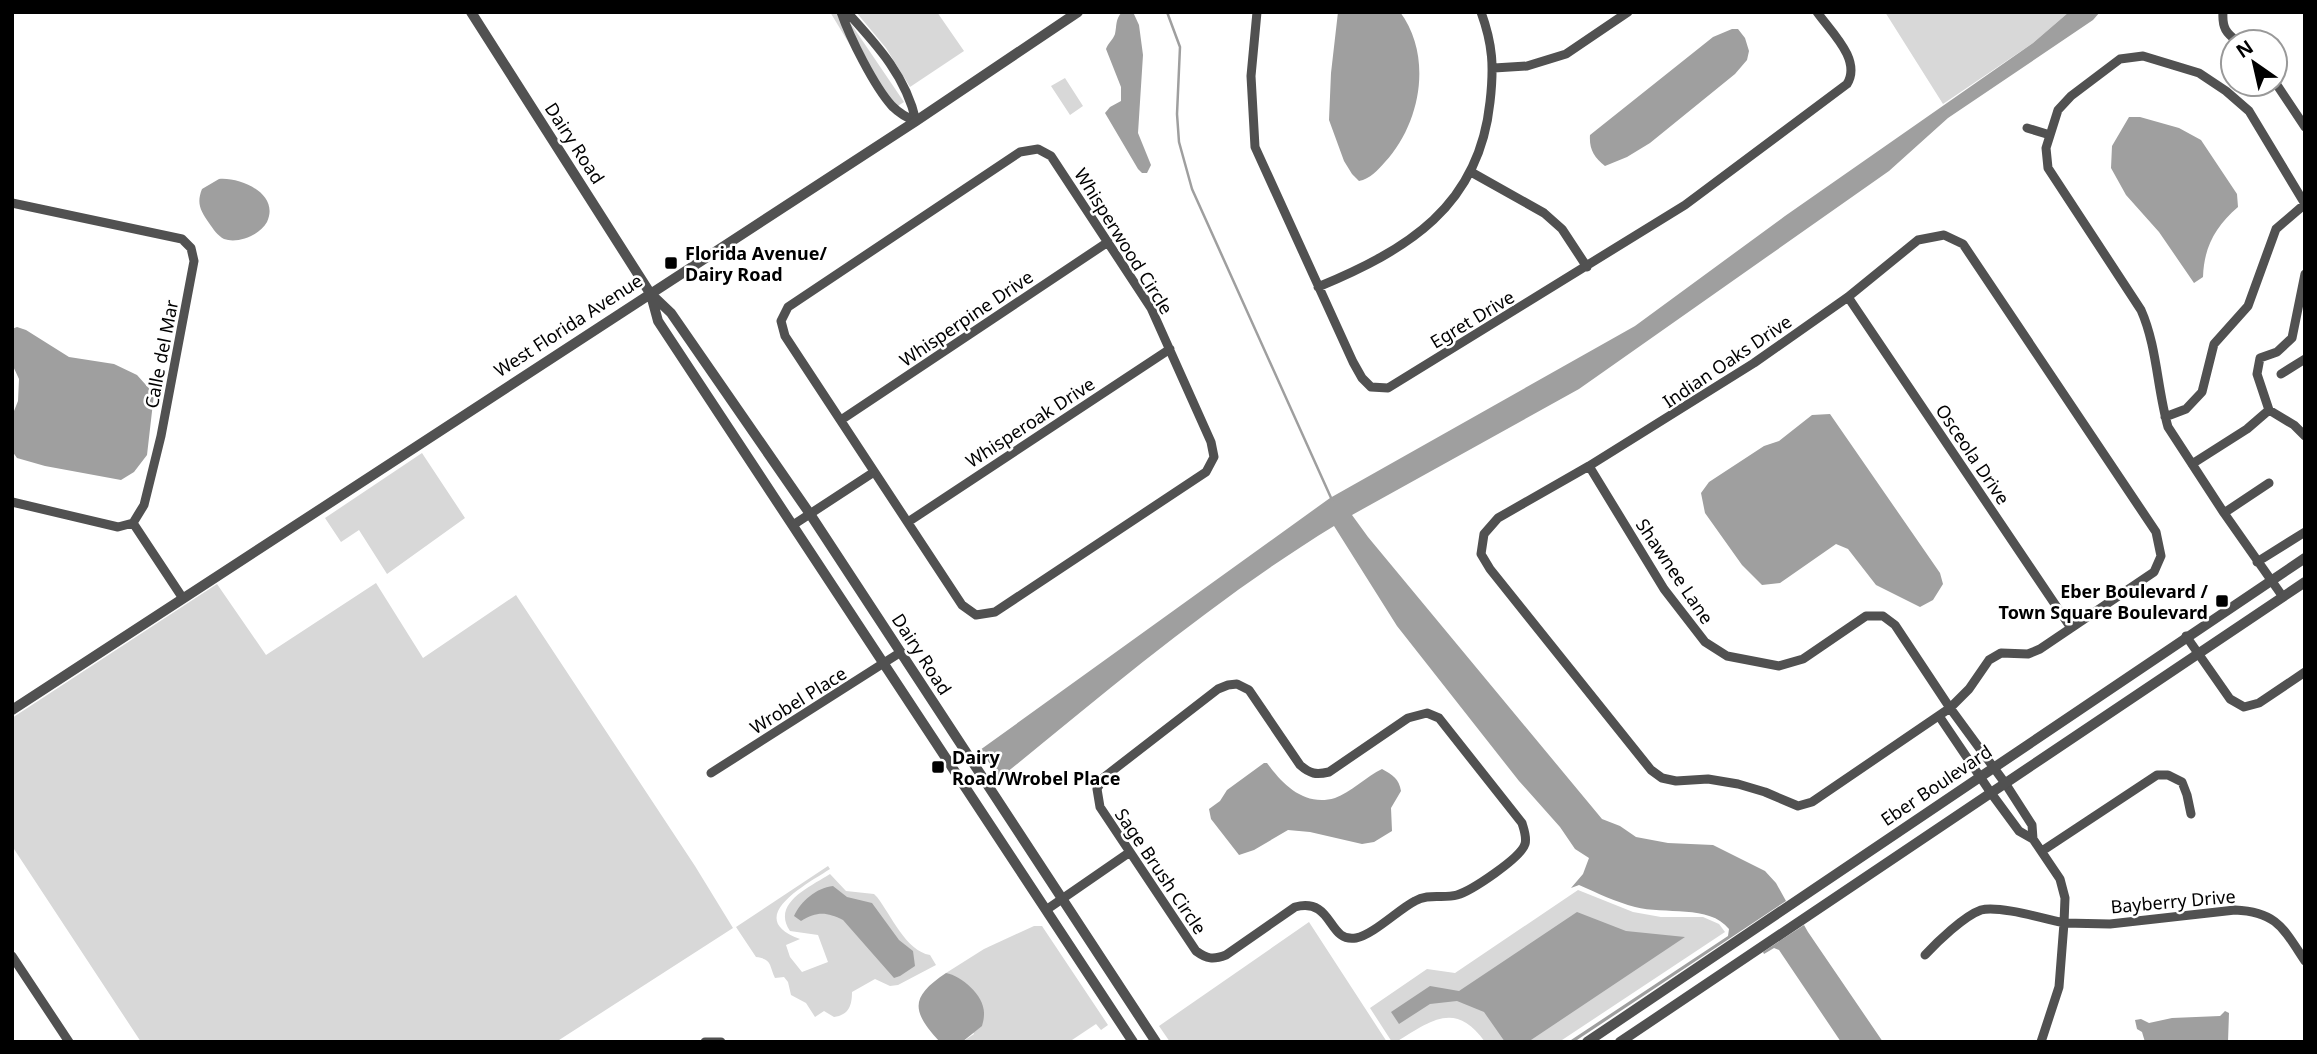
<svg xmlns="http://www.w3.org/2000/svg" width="2317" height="1054" viewBox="0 0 2317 1054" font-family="'Noto Sans',sans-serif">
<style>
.green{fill:#d8d8d8}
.water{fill:#9f9f9f}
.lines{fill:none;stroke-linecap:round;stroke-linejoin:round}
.stream{stroke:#9f9f9f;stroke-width:2.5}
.minor{stroke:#515151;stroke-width:9}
.tertiary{stroke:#515151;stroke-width:10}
.poi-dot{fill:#000;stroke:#fff;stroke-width:2.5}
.labels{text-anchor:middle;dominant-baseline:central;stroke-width:5;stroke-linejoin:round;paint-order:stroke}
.street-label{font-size:18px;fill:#000;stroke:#fff}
.poi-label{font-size:18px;font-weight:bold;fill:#000;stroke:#fff;text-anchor:start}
</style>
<rect width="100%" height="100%" fill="#fff"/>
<path class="green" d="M830,12H843L904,102L890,111Z
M856,12H937L964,51L910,87L886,48Z
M1885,12H2069L2033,43L1943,104Z
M1065,78L1083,106L1070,115L1051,86Z
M422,453L465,518L387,574L359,530L341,542L325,518Z
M376,583L423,658L516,595L695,866L733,928L556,1042H141L12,846V718L217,584L266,655Z
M828,866L830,869C807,884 742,918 800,939L786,945L790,957L802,972L828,962L818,935L790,931C771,903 810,887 830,874L846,891L874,894L877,897C891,915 906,951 930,955L936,965L898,985L890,986L875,979L852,992C852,1005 849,1015 834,1017L824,1011L815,1017L806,1003L791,995L788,982L784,977L775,978C769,965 772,959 756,957L736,927Z
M1578,890L1633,912L1661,917H1703L1719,924L1725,932L1559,1042H1485C1455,1000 1431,1021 1396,1042H1392L1370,1008L1427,969L1455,973Z
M1309,922L1387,1042H1170L1159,1026Z
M1034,926H1042L1108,1025L1101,1030L1096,1024L1069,1042H962L974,1034L946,973L984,949Z"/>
<path class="water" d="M1122,12H1133L1139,25L1143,55L1138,133L1151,165L1147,173H1142L1138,169L1105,113L1110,107L1121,101V87L1106,49C1108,43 1113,40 1115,34C1117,25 1115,20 1122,12Z
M1338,12H1400C1433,56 1421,123 1385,162C1378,170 1370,179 1359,181L1352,174L1344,161L1329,120L1331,73Z
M2069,12H2100L2093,20L1948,118L1889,171L1579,389L1352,515L1368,537L1602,819L1620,826L1636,837L1668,843L1713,845L1765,871L1776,883L1786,901L1574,1042H1568L1728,936L1729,929C1709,904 1665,915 1635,907C1616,902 1597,893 1579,885L1571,888L1583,874L1589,858L1575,849L1560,827L1519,781L1397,626L1334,526C1215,599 1108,690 1000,778L980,750L1330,498L1635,326L1785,216L2033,43Z
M1732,29H1738L1745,38L1749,51L1747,60L1735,74L1650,143L1627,157L1605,166C1594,157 1589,149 1590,135L1713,37Z
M2129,117H2140L2179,128L2201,140L2237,194L2238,207C2215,227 2204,247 2203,277L2194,283L2159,232L2126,195L2111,168L2112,146Z
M219,179C241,177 280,194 267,222C260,235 238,244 224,239C218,236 213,229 209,223C201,211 196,204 202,189Z
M17,327L26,330L69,357L114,364L137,375L154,394L147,455L134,472L121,480L45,466L17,458L12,451V416L18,401L19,379L12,364V329Z
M1830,414L1940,573L1943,584L1933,600L1920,607L1876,585L1848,549L1836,544L1780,583L1762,585L1742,565L1705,513L1701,493L1709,482L1764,446L1779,441L1812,415Z
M1264,763H1267C1283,785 1305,807 1335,798C1350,793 1367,776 1382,769C1393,775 1399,779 1401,791L1391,808L1392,831L1374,842L1362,844L1310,832L1288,830L1254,850L1239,855L1211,819L1209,809L1220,801L1227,790Z
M833,886L847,897L872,903L899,940L913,951L915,966L900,976L894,978L843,920C827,912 817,911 801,921L794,916C801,901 816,888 833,886Z
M1577,912L1626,931L1685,937L1528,1042H1505L1484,1012L1457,1001L1430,1004L1399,1024L1391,1012L1430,986L1459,991Z
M1804,925L1808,932L1883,1042H1841L1779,950L1774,948L1764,954L1763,952Z
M946,973C962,976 985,996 984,1014C984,1019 983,1022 982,1026L962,1042H940C911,1011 910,997 946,973Z
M2225,1011L2229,1013L2228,1042H2145L2142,1032L2137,1029L2135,1020L2141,1019L2149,1023L2172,1018L2220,1016Z"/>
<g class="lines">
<path class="stream" d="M1167,12L1180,47L1177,114L1179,142L1192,189L1332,500"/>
<path class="minor" d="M841,12C850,38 874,86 892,106C899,113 907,118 916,121
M847,12C877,45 906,76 916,121
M1257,12L1251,76L1255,147L1353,362L1362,378L1371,387L1388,388L1685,205L1847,84C1862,60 1831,32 1817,12
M2223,12C2222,28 2226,33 2238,42
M1494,68L1527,66L1566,54L1628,12
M2275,82L2305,127
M2027,128L2050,135
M1038,149L1051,156L1151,308L1211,442L1214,457L1206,472L995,612L976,615L962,605L785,336L781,321L788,307L1020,152Z
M1471,172L1544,213L1562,229L1587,267
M12,203L182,239L191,248L194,261L161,436L144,505L133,523L118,527L12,502
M1944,235L1963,244L2156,532L2161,556L2154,572L2040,649L2028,654L2001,653L1989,660L1969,689L1950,708L1812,802L1798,806L1765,792L1738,784L1708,779L1676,781L1662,778L1651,770L1490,569L1481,554L1484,534L1498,518L1589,466L1754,363L1848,297L1918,240Z
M2305,274L2292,338L2277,352L2260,358L2257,374L2269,410L2294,425L2305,436
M1318,287C1407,250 1479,207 1490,102C1494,67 1493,45 1481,12
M1848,297L2071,628
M2281,374L2305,359
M2165,417L2186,409L2202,392L2214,344L2248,306L2276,229L2305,204L2249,111L2226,91L2199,73L2143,56L2120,59L2071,96L2058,110L2046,148L2048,168L2141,310C2157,346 2157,388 2168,427L2224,513L2283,597
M841,420L1108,242
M2192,464L2247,429L2269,410
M1589,466L1664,589L1705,642L1727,656L1779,666L1803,659L1866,616H1883L1895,625L1950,708L2005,783L2032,825L2033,839
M2224,513L2269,483
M908,522L1170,349
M133,523L182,597
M793,525L874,472
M2257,562L2305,532
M2186,636L2230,699L2244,707L2259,703L2305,672
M1237,684L1249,690L1300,765C1310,774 1316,775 1329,772L1408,718L1427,713L1439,718L1522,823C1524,830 1527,837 1525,844C1521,858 1471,891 1457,895C1443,899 1428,893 1415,901C1399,909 1373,935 1356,938C1327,943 1334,897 1295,907L1226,955C1213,960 1207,959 1196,951L1100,807L1097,789L1103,778L1218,689L1228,685Z
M711,773L901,652
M2042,851L2157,775H2168L2182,782L2187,795L2191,814
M1046,910L1130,852
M1925,955C1937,942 1964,916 1981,910C1998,905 2045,919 2064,923L2065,898L2060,879L2033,839L2019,831L1991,793L1939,716
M12,956L69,1042
M705,1042H721
M2041,1042L2059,987L2064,923L2110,924L2235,910C2277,912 2283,928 2305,961"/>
<path class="tertiary" d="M471,12L650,293L671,313L810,514L1156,1042
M651,295L658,321L1133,1042
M12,710L916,121L1078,12
M1587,1042L2305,558
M1620,1042L2305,582"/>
</g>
<g class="poi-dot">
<rect x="664" y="256" width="14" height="14" rx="3.5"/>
<rect x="2215" y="594" width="14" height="14" rx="3.5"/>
<rect x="931" y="760" width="14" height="14" rx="3.5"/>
</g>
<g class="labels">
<g class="street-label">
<text transform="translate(575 143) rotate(57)">Dairy Road</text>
<text transform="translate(1124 241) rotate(58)">Whisperwood Circle</text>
<text transform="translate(966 318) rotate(-34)">Whisperpine Drive</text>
<text transform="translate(1472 319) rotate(-31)">Egret Drive</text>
<text transform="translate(568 325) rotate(-33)">West Florida Avenue</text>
<text transform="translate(161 354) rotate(-79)">Calle del Mar</text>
<text transform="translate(1727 361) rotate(-34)">Indian Oaks Drive</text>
<text transform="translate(1030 422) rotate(-33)">Whisperoak Drive</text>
<text transform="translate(1973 454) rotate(56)">Osceola Drive</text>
<text transform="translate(1675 571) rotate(56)">Shawnee Lane</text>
<text transform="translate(922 654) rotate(57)">Dairy Road</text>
<text transform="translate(798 700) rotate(-32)">Wrobel Place</text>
<text transform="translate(1936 785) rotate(-34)">Eber Boulevard</text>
<text transform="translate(1161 871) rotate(56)">Sage Brush Circle</text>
<text transform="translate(2173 901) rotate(-5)">Bayberry Drive</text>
</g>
<g class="poi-label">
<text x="685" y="253">Florida Avenue/<tspan x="685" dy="21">Dairy Road</tspan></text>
<text x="2208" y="591" text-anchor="end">Eber Boulevard /<tspan x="2208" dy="21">Town Square Boulevard</tspan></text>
<text x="952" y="757">Dairy<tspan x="952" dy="21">Road/Wrobel Place</tspan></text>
</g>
</g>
<rect width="2317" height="1054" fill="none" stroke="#000000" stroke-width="28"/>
<g transform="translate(2254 63) rotate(326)"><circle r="33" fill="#ffffff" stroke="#999999" stroke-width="2"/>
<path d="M0-5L12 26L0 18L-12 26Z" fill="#000000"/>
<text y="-10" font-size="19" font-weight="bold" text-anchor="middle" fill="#000000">N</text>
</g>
</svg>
